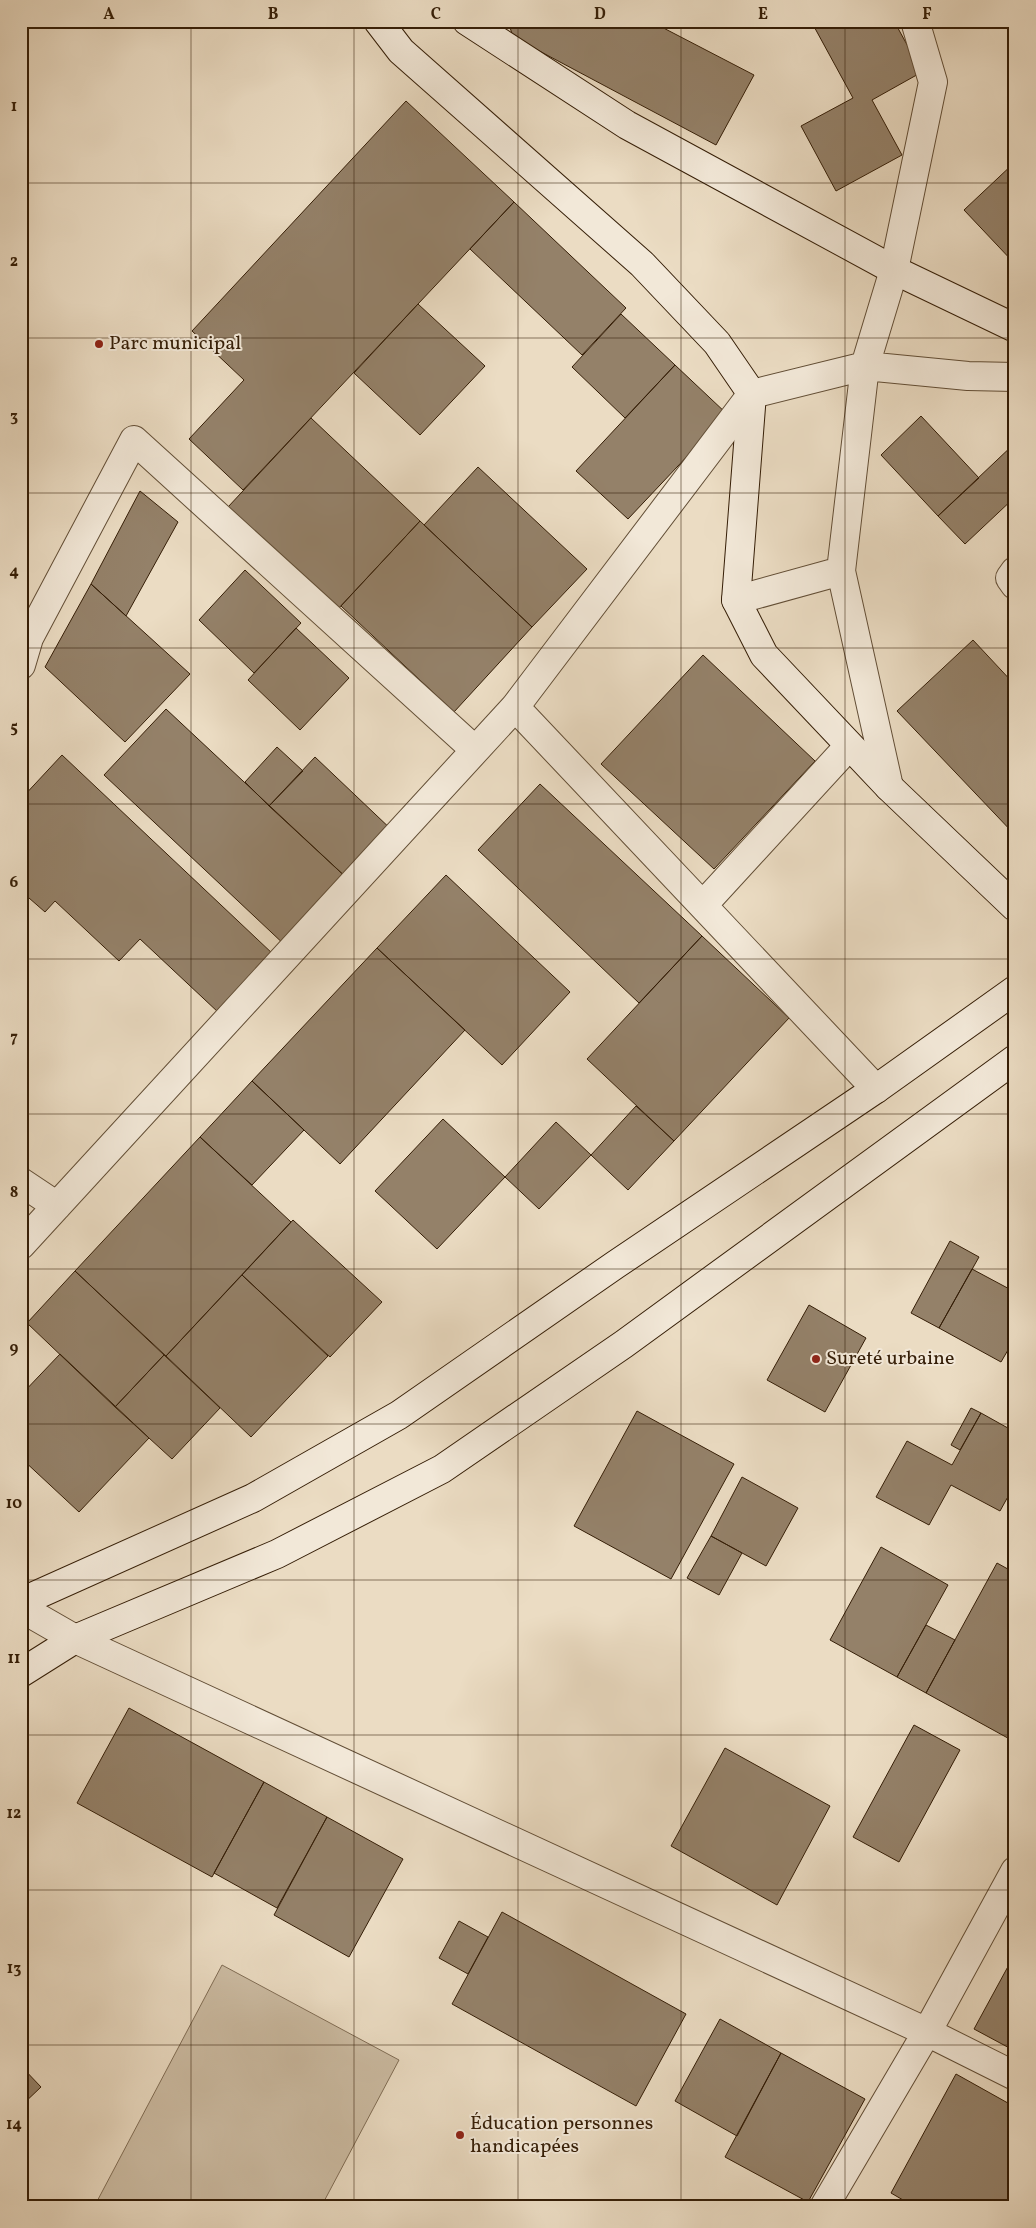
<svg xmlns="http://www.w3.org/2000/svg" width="1036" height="2228" viewBox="0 0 1036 2228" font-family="Vollkorn,serif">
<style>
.green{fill:#ccbca3;stroke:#806d55}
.building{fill:#948169;stroke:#351e07}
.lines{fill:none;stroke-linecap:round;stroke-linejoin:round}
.street-casing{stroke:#624e36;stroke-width:30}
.secondary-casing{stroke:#351e07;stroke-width:30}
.street{stroke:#f2e8d8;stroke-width:28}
.secondary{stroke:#f2e8d8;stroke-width:28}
.grid{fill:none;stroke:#351e07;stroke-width:1;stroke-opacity:0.55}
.poi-dot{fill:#8f2418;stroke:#f2e8d8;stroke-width:2}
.labels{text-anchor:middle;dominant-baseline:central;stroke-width:4;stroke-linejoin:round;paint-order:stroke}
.poi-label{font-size:20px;fill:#351e07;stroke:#f2e8d8;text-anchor:start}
.neatline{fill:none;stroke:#351e07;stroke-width:2}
.grid-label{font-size:16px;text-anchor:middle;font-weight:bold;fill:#351e07}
</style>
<rect width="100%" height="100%" fill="#ebdcc3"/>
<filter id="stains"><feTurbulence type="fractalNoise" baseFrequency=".004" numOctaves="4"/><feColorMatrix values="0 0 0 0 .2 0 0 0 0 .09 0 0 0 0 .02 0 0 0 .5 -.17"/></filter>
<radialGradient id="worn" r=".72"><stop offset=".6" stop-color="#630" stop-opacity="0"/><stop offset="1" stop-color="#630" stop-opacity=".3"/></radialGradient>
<path class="green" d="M222,1965L399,2060L321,2207H94Z"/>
<path class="building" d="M508,21H650L754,75L716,145L513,37Z
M811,21H894L922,72L872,100L902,155L836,191L801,126L853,98Z
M406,101L514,202L243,490L189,439L244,380L192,331Z
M1015,162V264L964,210Z
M514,202L626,308L582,355L470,249Z
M418,304L485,366L420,435L354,373Z
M621,314L675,365L625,418L572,367Z
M675,365L727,414L628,519L576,471Z
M921,416L979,478L938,516L881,455Z
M311,418L420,521L337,610L228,507Z
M1015,443V497L965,544L938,516Z
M478,467L587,569L532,627L424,525Z
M140,491L178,522L126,616L91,584Z
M420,521L532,627L454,712L341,606Z
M245,570L301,623L254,673L199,620Z
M91,584L190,674L125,742L45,667Z
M296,628L349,678L300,730L248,680Z
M973,640L1015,685V835L897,711Z
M703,655L815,761L714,869L601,764Z
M166,709L350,881L288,948L104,775Z
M277,747L303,771L269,806L245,782Z
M62,755L274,955L219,1013L140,939L119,961L55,901L45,912L21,891V799Z
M315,757L395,833L350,881L269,806Z
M540,784L702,936L639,1003L478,850Z
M446,875L570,992L502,1065L377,948Z
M702,936L789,1018L674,1141L587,1059Z
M377,948L465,1030L340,1164L252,1081Z
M252,1081L304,1130L252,1185L200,1137Z
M636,1106L674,1141L628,1190L591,1155Z
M443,1119L505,1177L437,1249L375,1191Z
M556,1122L591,1155L539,1209L505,1177Z
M200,1137L291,1222L166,1356L75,1271Z
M293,1220L382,1302L330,1357L242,1275Z
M950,1241L979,1257L939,1328L911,1313Z
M972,1269L1015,1292V1338L1001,1362L939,1328Z
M75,1271L164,1355L115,1407L27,1323Z
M242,1275L328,1356L251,1437L166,1356Z
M809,1305L866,1338L825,1412L767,1380Z
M60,1354L149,1438L79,1512L21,1458V1395Z
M164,1355L220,1408L172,1459L115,1407Z
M971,1408L981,1413L960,1450L951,1445Z
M637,1411L734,1464L671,1579L574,1526Z
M981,1413L1015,1432V1484L1000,1511L951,1485L929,1525L876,1497L907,1441L952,1465Z
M742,1477L798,1508L766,1566L711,1536Z
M711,1536L742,1553L719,1595L687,1578Z
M881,1547L948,1585L897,1677L830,1640Z
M997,1563L1015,1573V1742L926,1693Z
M926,1625L955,1640L926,1693L897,1677Z
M129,1708L264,1782L212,1877L77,1803Z
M914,1725L960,1750L899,1862L853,1837Z
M725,1748L830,1806L777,1905L671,1846Z
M264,1782L327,1817L277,1908L214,1873Z
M327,1817L403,1859L349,1957L274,1915Z
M502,1912L686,2014L636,2106L452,2004Z
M459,1921L488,1937L468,1974L439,1958Z
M1011,1961L1015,1963V2051L974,2029Z
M720,2019L781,2053L737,2136L675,2101Z
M781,2053L865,2099L808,2202L725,2157Z
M21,2066L41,2087L21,2106Z
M956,2074L1015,2107V2207H915L891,2193Z"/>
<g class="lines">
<defs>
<path id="street" d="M1015,571L1010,578L1015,585
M736,600L841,571
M21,665L29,638L134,440L475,750
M515,707L876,1089
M889,787L841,571L865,366L894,270L933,82L915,21
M703,905L849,746
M21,1182L57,1206
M21,1245L515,707L752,394L865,366L968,376L1015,377
M21,1608L75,1639L927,2032L1015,2076
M824,2207L927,2032L1015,1871"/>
<path id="secondary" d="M378,21L401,51L642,264L717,343L752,394L736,600L764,655L889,787L1015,907
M467,21L627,125L894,270L1015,328
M21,1602L253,1498L399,1415L615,1265L876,1089L1015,990
M21,1673L75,1639L277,1554L442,1469L624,1344L1015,1059"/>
</defs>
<use href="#street" class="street-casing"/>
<use href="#secondary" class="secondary-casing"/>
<use href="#street" class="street"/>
<use href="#secondary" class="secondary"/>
</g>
<path class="grid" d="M191,21V2207M354,21V2207M518,21V2207M681,21V2207M845,21V2207M21,183H1015M21,338H1015M21,493H1015M21,648H1015M21,804H1015M21,959H1015M21,1114H1015M21,1269H1015M21,1424H1015M21,1580H1015M21,1735H1015M21,1890H1015M21,2045H1015"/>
<g class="poi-dot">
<circle cx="99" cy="344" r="5"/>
<circle cx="816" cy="1359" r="5"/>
<circle cx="460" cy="2135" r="5"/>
</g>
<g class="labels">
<g class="poi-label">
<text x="109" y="344">Parc municipal</text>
<text x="826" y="1359">Sureté urbaine</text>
<text x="470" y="2124">Éducation personnes<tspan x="470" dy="23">handicapées</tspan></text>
</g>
</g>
<rect width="1036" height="2228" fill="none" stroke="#ebdcc3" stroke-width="55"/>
<rect x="28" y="28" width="980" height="2172" class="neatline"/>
<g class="grid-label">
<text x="109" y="19">A</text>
<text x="273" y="19">B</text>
<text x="436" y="19">C</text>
<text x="600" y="19">D</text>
<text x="763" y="19">E</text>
<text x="927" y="19">F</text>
<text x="14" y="111">1</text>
<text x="14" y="266">2</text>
<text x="14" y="421">3</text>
<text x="14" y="576">4</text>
<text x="14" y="732">5</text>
<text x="14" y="887">6</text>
<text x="14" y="1042">7</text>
<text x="14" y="1197">8</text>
<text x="14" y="1353">9</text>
<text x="14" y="1508">10</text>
<text x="14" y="1663">11</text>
<text x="14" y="1818">12</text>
<text x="14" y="1973">13</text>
<text x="14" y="2129">14</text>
</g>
<rect width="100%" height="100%" filter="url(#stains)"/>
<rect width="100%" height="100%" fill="url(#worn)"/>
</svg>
